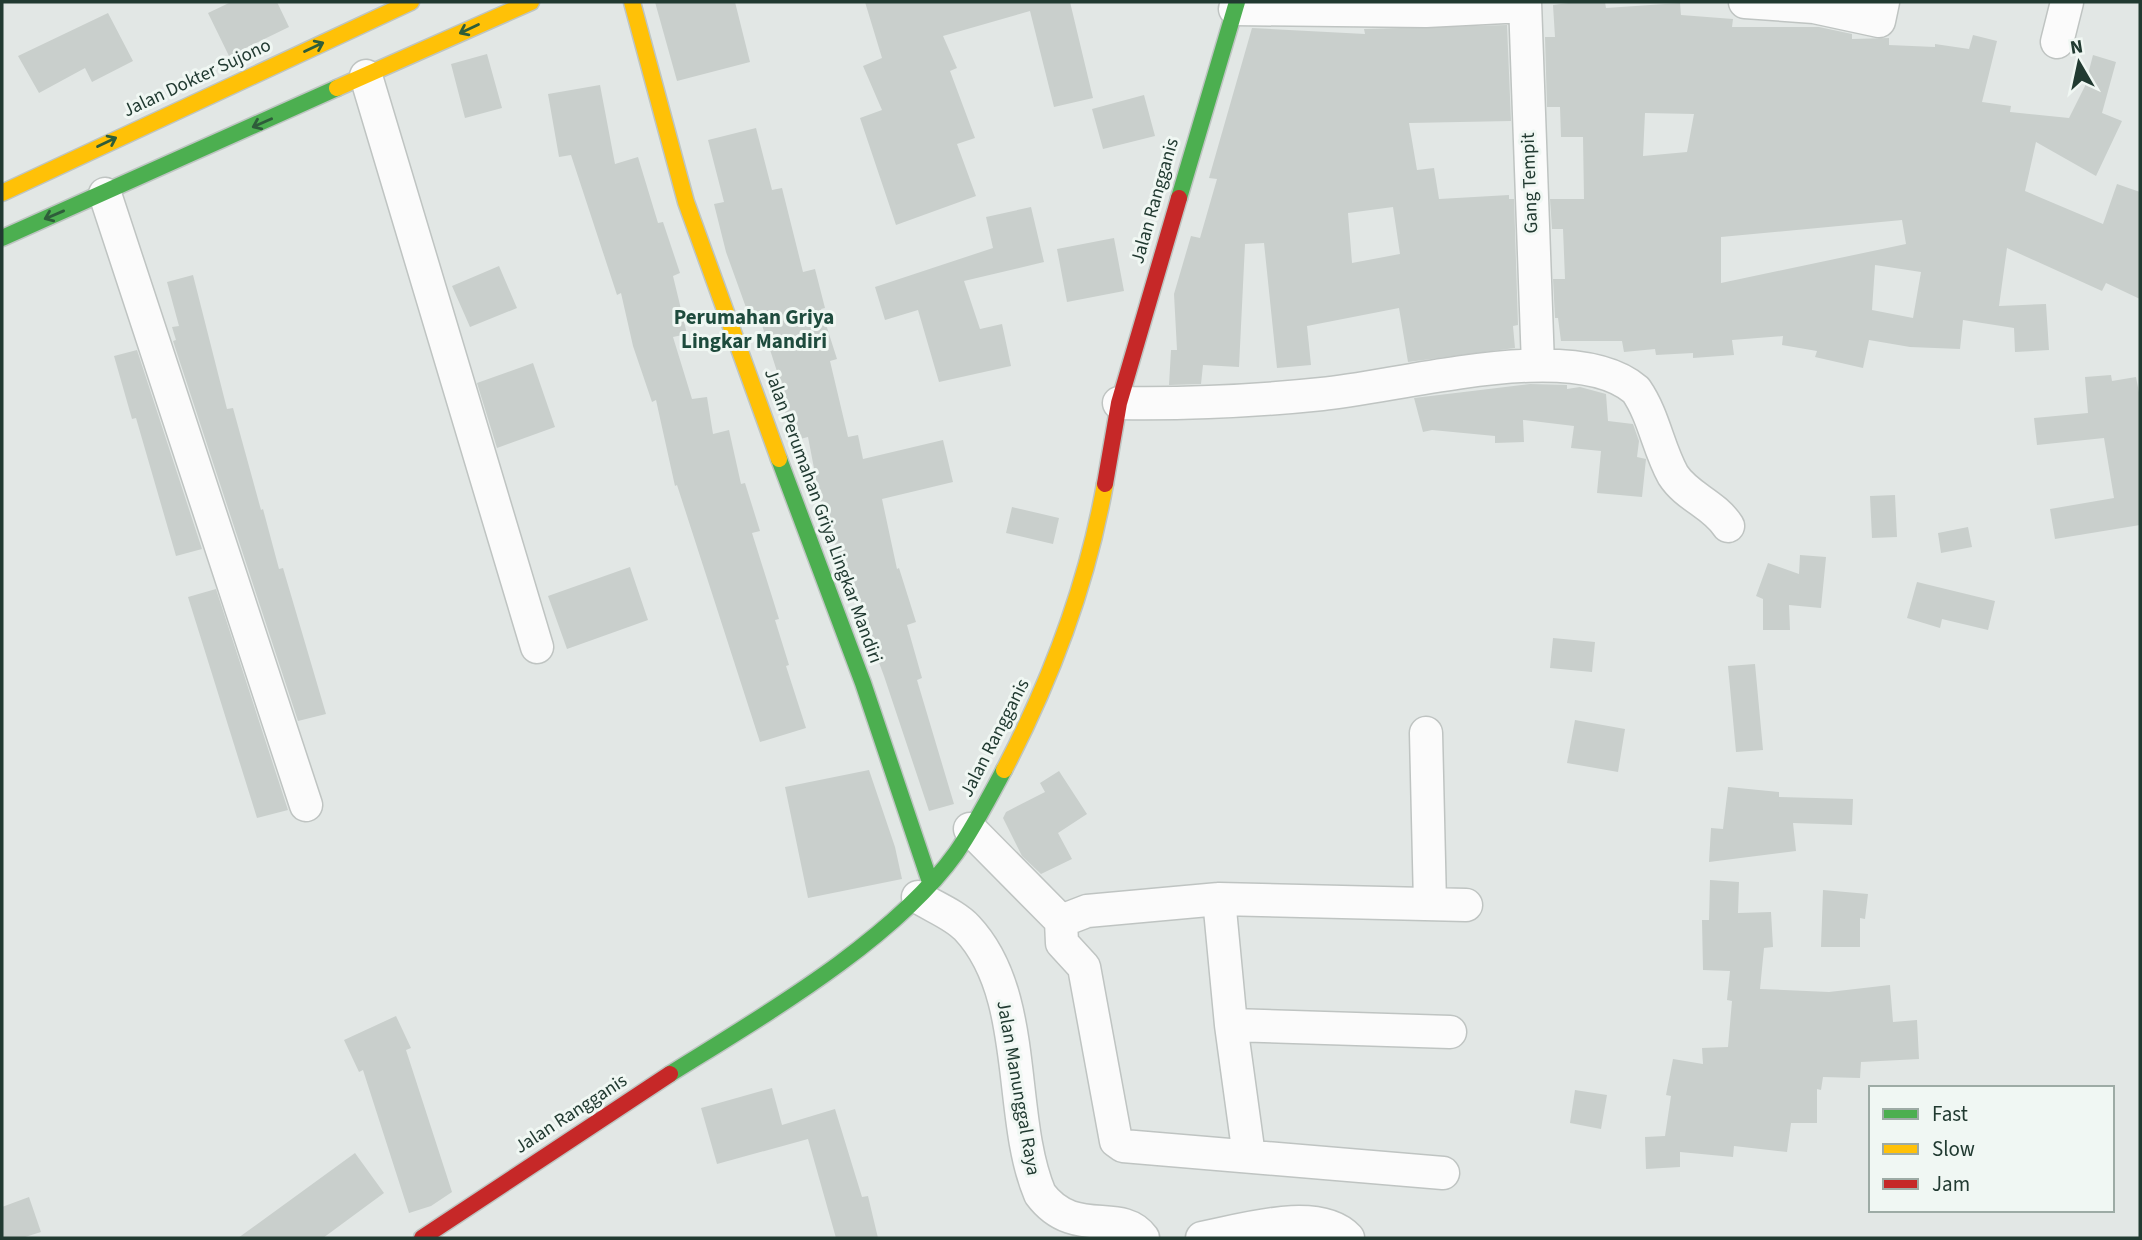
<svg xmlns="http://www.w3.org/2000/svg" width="2142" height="1240" viewBox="0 0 2142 1240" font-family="'Source Sans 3',sans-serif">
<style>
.building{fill:#c9cfcc;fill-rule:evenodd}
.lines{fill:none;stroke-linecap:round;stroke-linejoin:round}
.street-casing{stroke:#bfc4c2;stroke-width:35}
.fast-casing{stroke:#bec5c2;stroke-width:19}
.slow-casing{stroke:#bec5c2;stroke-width:19}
.jam-casing{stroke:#bec5c2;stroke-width:19}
.street{stroke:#fbfbfb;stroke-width:32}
.fast{stroke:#4caf50;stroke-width:16}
.slow{stroke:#ffc107;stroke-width:16}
.jam{stroke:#c62828;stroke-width:16}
.oneway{stroke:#2e5d3a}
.labels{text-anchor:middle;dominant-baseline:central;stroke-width:6;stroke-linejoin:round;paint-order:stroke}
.street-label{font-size:19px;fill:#213a31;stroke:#f0f7f3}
.neighbourhood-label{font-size:21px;font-weight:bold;fill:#1e4b3d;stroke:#f0f7f3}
</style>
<rect width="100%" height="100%" fill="#e2e7e5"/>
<path class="building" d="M231,2H277L289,27L229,56L208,13Z
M655,2H735L750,62L677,81Z
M865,2H1070L1093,98L1054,107L1030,11L943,36L957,68L950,71L975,138L957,144L976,196L896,225L860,118L882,110L863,66L882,58Z
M1576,2H1605L1606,8L1680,3L1681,15L1733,19L1732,27H1819L1852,34V39L1889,38V45L1935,47V44L1969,49L1973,35L1997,41L1982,102L2011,106L2010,112L2069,118L2085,86L2093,55L2116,62L2102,113L2122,121L2096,176L2036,142L2025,191L2103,224L2117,184L2140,192V299L2106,283L2102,291L2007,248L1999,306L2046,304L2049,350L2015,352L2014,328L1963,320L1960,349L1910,347L1869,340L1863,368L1815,357L1817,351L1782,345L1783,336L1732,340L1734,355L1693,358V353L1656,355L1655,349L1624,352L1622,341H1561L1558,318H1555L1553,279H1565L1563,229H1552L1550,199H1584L1583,137H1561L1560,107H1547L1545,37H1555L1553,5ZM1645,113L1694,114L1687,152L1643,156ZM1902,220L1906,244L1721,283V237ZM1875,265L1921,272L1913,318L1872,310Z
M108,13L133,61L92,82L85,68L39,93L18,56Z
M1507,25L1511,121L1409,123L1417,170L1434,168L1439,199L1509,195V199H1514L1518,325L1513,326L1515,348L1408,362L1399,308L1307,326L1311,365L1277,368L1264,243L1245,244L1239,367L1203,365L1201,384L1169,385L1171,350H1177L1174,294L1191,236L1200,238L1217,179L1209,178L1252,28L1365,34L1364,29ZM1393,207L1400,254L1352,263L1348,213Z
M487,54L502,108L465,118L451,64Z
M600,85L615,164L638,157L658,223L663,222L680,273L673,276L687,334L673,337L692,399L707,397L713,434L729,430L741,484L745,483L760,531L752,533L779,619L775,620L789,665L786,666L806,728L760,742L677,485L675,486L656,400L652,402L633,346L621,293L617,295L571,155L559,157L548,94Z
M1144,95L1155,136L1103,149L1092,109Z
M756,128L772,190L782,188L803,272L815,269L825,308L821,309L837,359L830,361L848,437L858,435L863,459L943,440L953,482L882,499L897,569L899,568L916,622L907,625L922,678L917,680L954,804L929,811L884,676L822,510L808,437L796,440L777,391L783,390L762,325L753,327L726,252L714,204L724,202L708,140Z
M1031,207L1044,262L964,281L980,329L1002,324L1011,366L939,382L918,310L885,320L875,287L993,248L986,217Z
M1114,238L1124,291L1067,302L1057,249Z
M499,266L517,308L470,327L452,286Z
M193,275L227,409L233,408L261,510L263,509L279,569L283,568L326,714L298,721L173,341L176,340L172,327L179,326L167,282Z
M137,350L202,549L176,556L136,418L132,419L114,356Z
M533,363L555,427L497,448L477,383Z
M2111,375L2112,381L2136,377L2140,398V525L2055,539L2050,509L2114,498L2104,438L2037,445L2034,418L2088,413L2085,377Z
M1530,384L1567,385V389L1580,387L1606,394L1608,421L1633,424L1639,441L1637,457L1646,459L1642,497L1597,493L1601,451L1571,448L1574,426L1523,420L1524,442L1495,443V436L1432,430L1423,432L1414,398Z
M1895,495L1897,537L1872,538L1870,496Z
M1012,507L1059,518L1053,544L1006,533Z
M1968,527L1972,547L1941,553L1938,533Z
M1800,555L1826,557L1821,608L1789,605L1790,630H1763V599L1756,596L1768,563L1799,574Z
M630,567L648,620L567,649L548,596Z
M1917,582L1995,601L1988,630L1942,619L1940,628L1907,618Z
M216,589L288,810L257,818L188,597Z
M1553,638L1595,642L1592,672L1550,668Z
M1755,664L1763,750L1736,752L1728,666Z
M1575,720L1625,729L1618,772L1567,763Z
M869,770L895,847L902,879L808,898L785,787Z
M1059,771L1087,814L1058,833L1072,859L1041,874L1022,856L1003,818L1006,812L1045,792L1040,783Z
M1728,787L1779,792V797L1853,799L1852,825L1793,823L1796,851L1709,862L1711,828L1723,829Z
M1710,880L1739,882L1738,913L1771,912L1773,947L1764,948L1760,989L1829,992L1890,985L1893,1022L1917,1020L1919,1059L1861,1062L1860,1078L1823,1077L1821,1090L1817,1089V1123H1791L1787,1152L1734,1146L1733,1157L1680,1152V1167L1646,1169L1645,1137L1665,1136L1671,1096L1666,1095L1673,1059L1703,1064L1702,1048L1728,1047L1732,1001L1727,1000L1730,971L1703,970L1702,920H1709Z
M1823,890L1868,894L1865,919L1860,918V947H1821Z
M396,1016L411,1048L406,1050L452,1192L431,1206L409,1213L363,1070L359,1072L344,1040Z
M772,1088L782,1125L835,1109L862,1197L868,1196L878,1238H836L808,1139L717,1164L701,1108Z
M1575,1090L1607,1095L1601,1129L1570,1123Z
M355,1153L384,1193L323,1238H238Z
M29,1197L41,1232L22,1238H2V1207Z"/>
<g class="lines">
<defs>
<path id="street" d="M1525,2L1538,365
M1745,2L1814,7L1879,21L1883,2
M1235,9L1426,11L1524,6
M2057,42L2067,2
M366,76L537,647
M105,194L306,805
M1119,403C1187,404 1255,401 1322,394C1400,387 1574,336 1636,390C1654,416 1658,448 1673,475C1687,497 1714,504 1728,526
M1426,733L1430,904
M970,829L1061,921L1062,943L1084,967L1116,1141L1123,1146L1443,1173
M918,897C934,907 955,915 967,928C1030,995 1007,1116 1040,1194C1074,1240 1121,1207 1143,1238
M1219,899L1231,1025L1249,1156
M1061,921L1087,911L1219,899L1466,905
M1231,1025L1450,1032
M1202,1238C1240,1231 1318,1206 1348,1238"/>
<path id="fast" d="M1179,198L1237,2
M2,238L337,88
M779,459L863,683L930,882
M670,1074C761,1017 893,941 956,853C974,827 989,798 1004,770"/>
<path id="slow" d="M632,2L686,202L779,459
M337,88L531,2
M2,193L411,2
M1004,770C1051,680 1087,585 1105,484"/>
<path id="jam" d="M1105,484L1119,403L1179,198
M422,1238L670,1074"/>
</defs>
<use href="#street" class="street-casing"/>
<use href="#fast" class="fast-casing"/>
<use href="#slow" class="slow-casing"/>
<use href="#jam" class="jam-casing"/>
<use href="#street" class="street"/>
<use href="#fast" class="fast"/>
<use href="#slow" class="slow"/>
<use href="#jam" class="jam"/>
</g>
<defs><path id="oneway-shaft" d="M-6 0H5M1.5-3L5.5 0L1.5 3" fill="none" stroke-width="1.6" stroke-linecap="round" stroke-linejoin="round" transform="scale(1.75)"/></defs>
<g class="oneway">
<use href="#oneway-shaft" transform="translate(469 29) rotate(155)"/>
<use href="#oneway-shaft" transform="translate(314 47) rotate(-25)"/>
<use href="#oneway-shaft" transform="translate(262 123) rotate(156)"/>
<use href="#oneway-shaft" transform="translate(107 142) rotate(-26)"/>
<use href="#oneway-shaft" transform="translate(54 215) rotate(157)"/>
</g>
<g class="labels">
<g class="street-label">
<text transform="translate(197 78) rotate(-25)">Jalan Dokter Sujono</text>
<text transform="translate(1530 183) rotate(-92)">Gang Tempit</text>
<text transform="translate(1155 201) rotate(-74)">Jalan Rangganis</text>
<text transform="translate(823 516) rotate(70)">Jalan Perumahan Griya Lingkar Mandiri</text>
<text transform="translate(995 738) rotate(-63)">Jalan Rangganis</text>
<text transform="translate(1018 1088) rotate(80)">Jalan Manunggal Raya</text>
<text transform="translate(571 1114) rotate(-33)">Jalan Rangganis</text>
</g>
<g class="neighbourhood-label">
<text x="754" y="317">Perumahan Griya<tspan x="754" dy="24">Lingkar Mandiri</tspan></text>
</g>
</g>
<rect width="2142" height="1240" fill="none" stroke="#213a31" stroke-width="7"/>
<rect x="1869" y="1086" width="245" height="126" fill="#f0f7f3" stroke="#9daba5" stroke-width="2"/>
<rect x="1883" y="1109" width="35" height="10" fill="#4caf50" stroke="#9daba5" stroke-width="2"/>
<text x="1932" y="1121" font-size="21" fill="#213a31">Fast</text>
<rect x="1883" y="1144" width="35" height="10" fill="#ffc107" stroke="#9daba5" stroke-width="2"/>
<text x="1932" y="1156" font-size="21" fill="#213a31">Slow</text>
<rect x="1883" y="1179" width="35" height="10" fill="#c62828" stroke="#9daba5" stroke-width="2"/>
<text x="1932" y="1191" font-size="21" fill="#213a31">Jam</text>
<g transform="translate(2079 63) rotate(351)" stroke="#f0f7f3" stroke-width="5" paint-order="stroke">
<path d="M0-5L12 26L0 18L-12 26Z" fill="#213a31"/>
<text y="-10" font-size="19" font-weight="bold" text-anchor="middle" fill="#213a31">N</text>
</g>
</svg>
